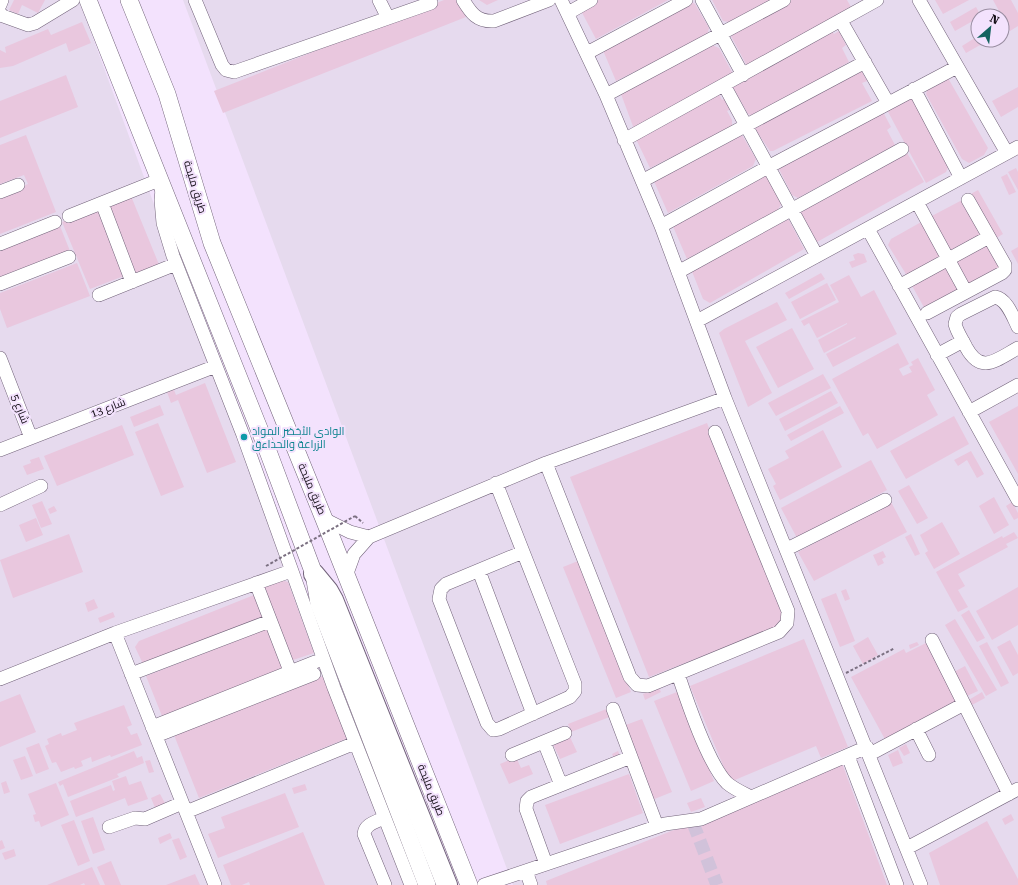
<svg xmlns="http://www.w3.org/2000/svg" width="1018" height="885" viewBox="0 0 1018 885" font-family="'Roboto Serif',Cairo,serif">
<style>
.industrial{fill:#e6daee;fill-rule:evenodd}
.building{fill:#e9c7de}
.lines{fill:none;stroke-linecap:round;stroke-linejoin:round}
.minor-tunnel{stroke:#d1c2da;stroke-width:13;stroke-dasharray:13 6;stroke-linecap:butt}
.minor-casing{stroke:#72637a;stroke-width:14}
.major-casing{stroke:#72637a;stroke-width:18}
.highway-casing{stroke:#72637a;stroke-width:22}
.path{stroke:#7b7081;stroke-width:2;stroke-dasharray:3 2;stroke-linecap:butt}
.minor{stroke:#fff;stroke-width:13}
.major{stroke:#fff;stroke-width:17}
.highway{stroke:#fff;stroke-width:20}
.path-bridge{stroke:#7b7081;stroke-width:2;stroke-dasharray:3 2;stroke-linecap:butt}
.culture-dot{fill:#0f9aa8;stroke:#f3e2fd;stroke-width:1.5}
.labels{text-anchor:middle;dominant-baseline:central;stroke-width:4;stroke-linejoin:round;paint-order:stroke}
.street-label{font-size:11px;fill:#130d16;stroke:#f3e2fd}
.culture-label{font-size:11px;fill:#0d838f;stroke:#f3e2fd;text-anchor:start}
</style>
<rect width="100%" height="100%" fill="#f3e2fd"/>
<path class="industrial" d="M0,0H79L404,885H0Z
M183,0H1018V885H513ZM978,16H1002V40H978Z"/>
<path class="building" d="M14,0H45L38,13L22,5L18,14L9,10Z
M444,0H459L466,17L223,113L214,91Z
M479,0H498L487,5Z
M592,0H668L596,39L579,7Z
M688,0L695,4L709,28L707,35L616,81L602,48Z
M712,0H770L729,22L723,21Z
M788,0H847L851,7L747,66L731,36L732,31Z
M935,0H969L943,14Z
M993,0H1011L1018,13V26L1010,31Z
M976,7L981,16H978V18L955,31L950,22Z
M82,22L91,43L69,52L66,43L13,66L0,68V50L6,53L5,47L48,29L51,35Z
M832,31L834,34L839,31L846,45L842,48L849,62L754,116L748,114L731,84Z
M978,36V40H989L966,53L962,46Z
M712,45L719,48L733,74L634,129L621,94Z
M860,68L867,81L862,83L872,101L773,151H770L755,129L758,123Z
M66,75L78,107L0,138V101Z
M948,78L988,148L984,155L969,163L962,159L926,94L928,88Z
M1018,87V107L1001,117L992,101Z
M719,94L722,100L727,97L733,108L727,111L732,120V127L650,168L634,135Z
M911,95L949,165L946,172L926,183L886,108Z
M882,110L891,127L887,130L895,145L798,198L792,195L779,169Z
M26,135L56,212L0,234V195L28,184L24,175L0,184V145Z
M735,135H742L756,159L753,166L668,213L653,179Z
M906,151L924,182L817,242L801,213L803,207Z
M1016,168L1018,172V190L1008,172Z
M769,173L781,204L778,210L687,259L672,224Z
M1007,174L1016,192L1009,195L1001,177Z
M978,190L1003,234L993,240L967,196Z
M131,196L160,267L132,278L104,207Z
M964,199L985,238L949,257L928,218Z
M97,207L124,276L90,289L62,222Z
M782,218L789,220L804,249L710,303L703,299L691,269Z
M923,221L944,260L909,279L888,245L891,239Z
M60,226L70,251L0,277V249Z
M986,241L1002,270L970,288L955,260Z
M1018,247V264L1011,251Z
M858,253L864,254L867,262L852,268L849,262L855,260L853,255Z
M77,263L90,296L7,328L0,309V293Z
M946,263L962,291L926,311L910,282Z
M821,273L825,279L789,299L785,293Z
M849,275L861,297L874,290L897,334L833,367L826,354L856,338L855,337L824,353L818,340L847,324V323L817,338L809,323L804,326L801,321L839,302L830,285Z
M827,283L836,300L800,319L791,302Z
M777,302L787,320L745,341L772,393L748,407L719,333L724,329Z
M792,328L814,369L778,388L756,347Z
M898,343L909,364L899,369L903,376L912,372L909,367L913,365L911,362L918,358L935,390L927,395L938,415L877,449L868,433L863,436L832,379Z
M823,374L831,388L776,416L768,403Z
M205,383L236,462L207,473L178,400L171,403L167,392L174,390L176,395Z
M831,391L838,403L785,431L779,419Z
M160,405L164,415L134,427L130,417Z
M840,406L844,413L791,441L787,435Z
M1018,406V474L989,422Z
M954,416L969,444L906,479L890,451Z
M158,423L184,487L161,496L135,432Z
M707,423L786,624L649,677L570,477Z
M122,425L134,455L57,486L44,456Z
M823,430L842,467L780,500L773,486L776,484L768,469L789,458L785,451Z
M971,451L984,474L977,478L967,460L958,466L954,460Z
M39,457L44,469L27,475L23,466L31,463L30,460Z
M871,460L887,490L797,538L781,508Z
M909,485L928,518L917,524L898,491Z
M994,497L1009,525L994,534L979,506Z
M42,501L52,524L41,528L32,505Z
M891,502L907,532L814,581L798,552Z
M1012,502L1018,513V518L1014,520L1006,506Z
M54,506L57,511L50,514L48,509Z
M36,518L43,535L26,542L19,525Z
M942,522L960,554L934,569L925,553L928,551L920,535Z
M1014,532L1018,538L1006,544L1008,547L958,574L965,586L958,590L968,607L958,612L936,572L1002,536L1003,538Z
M69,534L83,572L13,598L0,560Z
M911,534L920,554L915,556L905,537Z
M883,551L886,557L882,559L884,563L878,566L873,555Z
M578,561L631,692L616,698L563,567Z
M281,580L288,582L314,653L290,661L262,588Z
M1018,587V625L992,640L976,611Z
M846,589L850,599L845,601L841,591Z
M836,593L855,641L840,647L821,599Z
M254,595L264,617L144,666L135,647L139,641Z
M94,599L98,608L88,612L85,603Z
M969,610L985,638L977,642L961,615Z
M113,612L115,617L100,623L98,618Z
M955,619L997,690L986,696L945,625Z
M268,628L283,666L281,669L162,716L146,676Z
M868,637L878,655L863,664L853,646Z
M804,639L848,747L821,758L816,746L730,782L690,686Z
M1010,640L1018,655V673L1013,676L997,647Z
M917,642L919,645L910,649L909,645Z
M987,642L1009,683L1001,687L979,646Z
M926,643L957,701L887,743L851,677L904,649L906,653Z
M965,666L978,691L967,696L954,672Z
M323,676L348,738L199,798L174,735Z
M659,688L661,692L645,700L643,694Z
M677,692L714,781L691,791L654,701Z
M982,692L985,698L970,706L967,701Z
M20,694L36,732L0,747V702Z
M124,705L132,725L127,727L131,735L137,733L142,745L111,757L110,755L92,762L91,757L81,761L83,766L75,769L74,767L61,772L56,762L52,763L45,746L49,744L47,739L61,733L62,736L77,730L74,723Z
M609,708L612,716L571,732L568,724Z
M642,719L672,792L652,800L623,726Z
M569,735L577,752L560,759L552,742Z
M39,743L49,769L36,774L26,748Z
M906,744L910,753L904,756L899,748Z
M898,750L903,763L893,767L888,755Z
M134,751L137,758L142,756L144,763L117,774L119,777L68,797L63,784L60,786L58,782Z
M618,751L621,758L615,761L612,754Z
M25,756L33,776L21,780L13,760Z
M516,757L521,768L529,765L533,774L509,784L500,764Z
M150,760L154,772L149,773L145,761Z
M842,763L887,885H547L546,881Z
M629,774L643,813L560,844L545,805Z
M126,776L129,785L141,781L148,799L128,806L125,798L76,817L70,801L111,785L113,791L115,790L112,781Z
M6,781L10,792L4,794L1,783Z
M56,783L69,815L41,827L39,821L35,822L33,815L36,814L28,794Z
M305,784L307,790L294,794L292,788Z
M285,793L299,827L218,858L208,834L225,828L221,817Z
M160,794L166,805L156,810L151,798Z
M701,798L705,807L691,812L687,803Z
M1011,814L1014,820L1005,825L1002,819Z
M93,817L105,850L93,854L81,821Z
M74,820L90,861L78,866L61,825Z
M987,821L1018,879V885H940L929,853Z
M303,832L325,885H250L249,882L242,885H231L223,865Z
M170,833L172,838L160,844L158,838Z
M179,838L187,857L180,860L172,840Z
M2,840L5,848L0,850V841Z
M14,849L16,856L5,860L2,853Z
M111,861L121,885H105L97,867Z
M92,867L100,885H85L84,883L80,885H47Z
M195,874L200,885H166Z"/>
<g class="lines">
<path class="minor-tunnel" d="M693,823L717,885"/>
<defs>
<path id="minor" d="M195,0L222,65L226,70L234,72L431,3
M379,0L388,18
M463,0C471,13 477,22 494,21L549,0
M561,0L606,95L661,226L725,398L921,885
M702,0L743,75
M919,0L1007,153
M0,5L2,0
M0,13L3,16L28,25L35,23L73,0
M568,13L591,0
M841,21L888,103
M587,53L686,0
M724,85L817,256
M914,89L961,178
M606,95L784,0
M624,140L877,0
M642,181L865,62
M162,189L161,200L163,223L173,256L243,435L334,688L411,885
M0,192L18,185
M917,202L966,292
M102,203L132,282
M69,216L159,180
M661,226L768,167L957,67
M868,229L1018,500
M0,244L55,222
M678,272L902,149
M0,284L69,257
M899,286L989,237
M99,295L176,264
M927,313L1002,273L1005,270V265L968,200
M697,321L1018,147
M1018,327C1013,317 1007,299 995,297L961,314L957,317L955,324C957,332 962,339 966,347C981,375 996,360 1018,348
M937,355L963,341
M0,358L31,438
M969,412L1018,385
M0,450L216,366
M546,463L630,677L637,685L648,686L779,632L787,623L788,611L715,432
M496,483L575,684V691L570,697L499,729L493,730L487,723L439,599L441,589L446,584L523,552
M0,505L41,486
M324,519L350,532L369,537
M787,549L885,500
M479,571L533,714
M346,576L354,554L369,537L546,463L725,398
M256,583L290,671
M115,633L215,885
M932,640L1009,794
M131,674L270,621
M678,674C687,701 708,764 727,783C734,789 743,793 751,797
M0,679L115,633L291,571
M613,709L657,826
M152,727L315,662
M916,729L929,755
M156,736L314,674
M544,742L561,785
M870,754L964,704
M512,755L565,733
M848,756L897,885
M186,812L355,743
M384,818C376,822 365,824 364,834L385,885
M109,827L135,818L145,819L182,803
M907,848L1018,789
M546,864L526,809L527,801L531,797L631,757
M526,871L531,885
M484,885L665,824L701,819L867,747"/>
<path id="major" d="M88,0L266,446L314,574L319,604L427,885
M129,0L167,94L212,243L324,519L469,885"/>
<path id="highway" d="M314,574L328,591L333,600L447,885"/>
</defs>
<use href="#minor" class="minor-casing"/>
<use href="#major" class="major-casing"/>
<use href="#highway" class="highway-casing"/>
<path class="path" d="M355,516L363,523
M846,673L895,648"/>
<use href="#minor" class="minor"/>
<use href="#major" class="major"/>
<use href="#highway" class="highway"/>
<path class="path-bridge" d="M266,566L355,516"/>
</g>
<circle class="culture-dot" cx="244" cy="437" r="4"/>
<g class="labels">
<g class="street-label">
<text transform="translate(195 187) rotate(73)">طريق مليحة</text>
<text transform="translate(108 408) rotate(-21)">شارع 13</text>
<text transform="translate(20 409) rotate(68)">شارع 5</text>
<text transform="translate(312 489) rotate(67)">طريق مليحة</text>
<text transform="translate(431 790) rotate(68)">طريق مليحة</text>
</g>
<g class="culture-label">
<text x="252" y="431">الوادى الأخضر المواد<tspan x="252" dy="13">الزراعة والحداءق</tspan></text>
</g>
</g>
<g transform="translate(990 28) rotate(28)"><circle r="19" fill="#f3e2fd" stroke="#998da1"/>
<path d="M0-3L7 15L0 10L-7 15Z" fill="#14635f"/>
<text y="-6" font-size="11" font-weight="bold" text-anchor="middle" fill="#130d16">N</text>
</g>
</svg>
